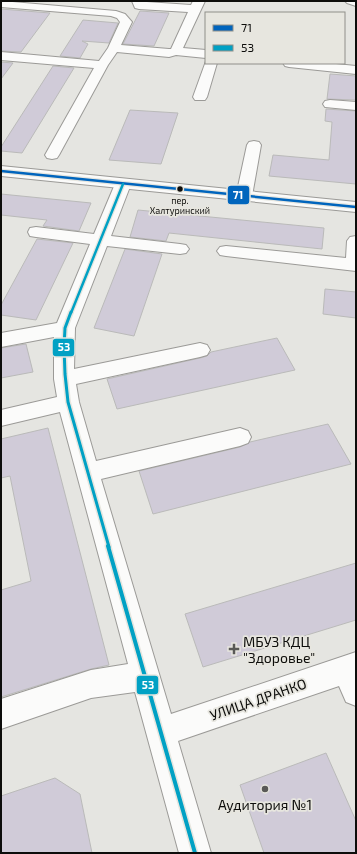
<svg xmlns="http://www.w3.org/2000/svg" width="357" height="854" viewBox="0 0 357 854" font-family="'Exo 2',sans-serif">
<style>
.building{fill:#d0cbd8;stroke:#babab9}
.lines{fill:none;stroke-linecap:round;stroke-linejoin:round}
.minor-casing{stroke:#9b9a97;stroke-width:2}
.major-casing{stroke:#9b9a97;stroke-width:2}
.minor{fill:#fbfbfa;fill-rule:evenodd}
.major{fill:#fbfbfa;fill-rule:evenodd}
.bus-1-casing{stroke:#e7e6df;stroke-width:5}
.bus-2-far2-casing{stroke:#e7e6df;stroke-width:5}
.bus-2-far1-casing{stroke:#e7e6df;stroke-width:6}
.bus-2-casing{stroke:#e7e6df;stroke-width:7}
.bus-1{stroke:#0065bd;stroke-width:2.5}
.bus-2-far2{stroke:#01a1c4;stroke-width:2.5}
.bus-2-far1{stroke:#01a1c4;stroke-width:3}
.bus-2{stroke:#01a1c4;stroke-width:4}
.bus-dot{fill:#0d0d0b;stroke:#e7e6df;stroke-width:1.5}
.poi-dot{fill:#595956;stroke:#e7e6df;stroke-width:1.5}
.labels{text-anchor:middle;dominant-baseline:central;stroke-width:3.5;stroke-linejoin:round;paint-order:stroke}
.far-bus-label{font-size:9px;fill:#0d0d0b;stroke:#e7e6df}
.near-poi-label{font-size:14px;fill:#0d0d0b;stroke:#e7e6df;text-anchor:start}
.near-street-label{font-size:14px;fill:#0d0d0b;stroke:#e7e6df}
.line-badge{stroke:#e7e6df;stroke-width:1.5}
.badge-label{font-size:11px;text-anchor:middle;font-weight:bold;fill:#fff}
</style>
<rect width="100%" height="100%" fill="#e5e5e1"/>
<path class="building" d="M1,9L50,13L21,52L1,51Z
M140,11L169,13L154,46L123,44Z
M83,20L118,23L109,43L82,41L88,44L80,58L60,56Z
M1,62L13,63L1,79Z
M53,66L74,68L22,153L1,151V147Z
M330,74L356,76V100L327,99Z
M326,109L356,111V184L269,176L273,155L329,160L332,122L325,121Z
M130,110L178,113L161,164L109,160Z
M1,194L91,203L79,231L43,226L47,220L1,215Z
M138,210L324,228L322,249L169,233L166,241L130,237Z
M37,239L73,243L36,320L1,315V305Z
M125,249L162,254L134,336L94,328Z
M325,289L356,292V318L323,314Z
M277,338L295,370L117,409L107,379L200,358L207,356L211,352Z
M26,344L33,372L1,378V348Z
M328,424L351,464L153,514L139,471L240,447L250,442Z
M48,428L109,665L91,669L1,697V590L31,581L10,476L1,478V439Z
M356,563V620L203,667L185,614Z
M326,753L356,821V853H264L240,785Z
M55,778L80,794L92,853H1V796Z"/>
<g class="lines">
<defs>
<path id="minor" d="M1,1L116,11L125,14L132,22L121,45L169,49H171L188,12L139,9L135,8L132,1L191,5L193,1H205L183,48L206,50V58L176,55L169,57L117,52L108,65L59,155L57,158L52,159L47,158L45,155L94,68L1,60V52L99,61L108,48L120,22L117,18L111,16L1,7Z
M345,1H356V6L347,3Z
M206,61V63H217L207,97L205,100H195L193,97Z
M283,63H326L356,66V74L289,67L285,66Z
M330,100L356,102V110L325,107L323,104L325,101Z
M254,141L259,142L261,145L252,196L250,199L244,201L238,199L236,196L247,145L249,142Z
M123,179L129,181L131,184L111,236L180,244L186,245L189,249L186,253L180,254L107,246L75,328L74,369L200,343L207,345L210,350L207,355L200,357L76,384L79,402L96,461L240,428L248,431L251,437L248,443L240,446L101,479L171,714L356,652V706L346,702L339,686L178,741L211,853H179L135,692L91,698L1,729V699L91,670L128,664L60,412L1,426V410L57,397L54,379V337L1,347V333L57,323L90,244L36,237L30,236L28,232L30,228L36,227L94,234L115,184L117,181Z
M356,236V271L226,256L220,255L217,251L220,247L226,246L346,258L347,241L350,237Z"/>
<path id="major" d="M1,166L356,202V212L1,176Z"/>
</defs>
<use href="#minor" class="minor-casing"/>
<use href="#major" class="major-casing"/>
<use href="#minor" class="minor"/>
<use href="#major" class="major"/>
<defs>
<path id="bus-1" d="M1,171L356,207"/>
<path id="bus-2-far2" d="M71,313L123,184"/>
<path id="bus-2-far1" d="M71,312L65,328L64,347L65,374L68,402L109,547"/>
<path id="bus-2" d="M108,546L195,853"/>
</defs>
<use href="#bus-1" class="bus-1-casing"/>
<use href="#bus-2-far2" class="bus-2-far2-casing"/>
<use href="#bus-2-far1" class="bus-2-far1-casing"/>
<use href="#bus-2" class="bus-2-casing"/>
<use href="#bus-1" class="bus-1"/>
<use href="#bus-2-far2" class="bus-2-far2"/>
<use href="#bus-2-far1" class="bus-2-far1"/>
<use href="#bus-2" class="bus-2"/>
</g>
<circle class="bus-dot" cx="180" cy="189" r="3.5"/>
<g class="poi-dot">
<path d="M232 643h4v4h4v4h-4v4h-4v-4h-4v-4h4z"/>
<circle cx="265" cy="789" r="4"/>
</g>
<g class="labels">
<g class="far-bus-label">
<text x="180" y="200">пер.<tspan x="180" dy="10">Халтуринский</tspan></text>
</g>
<g class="near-poi-label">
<text x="243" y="641">МБУЗ КДЦ<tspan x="243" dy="16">"Здоровье"</tspan></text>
<text x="265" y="804" text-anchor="middle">Аудитория №1</text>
</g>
<g class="near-street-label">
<text transform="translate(258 699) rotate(-19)">УЛИЦА ДРАНКО</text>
</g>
</g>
<g class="line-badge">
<rect x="227" y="185" width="23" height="20" rx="4" fill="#0065bd"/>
<rect x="52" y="338" width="23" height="19" rx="4" fill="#01a1c4"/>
<rect x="136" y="675" width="23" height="20" rx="4" fill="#01a1c4"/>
</g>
<g class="badge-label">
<text x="238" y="199">71</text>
<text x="64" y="351">53</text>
<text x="148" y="689">53</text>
</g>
<rect width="357" height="854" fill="none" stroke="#0d0d0b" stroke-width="4"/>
<rect x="205" y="12" width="140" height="52" fill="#e7e6df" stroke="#908f8a"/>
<rect x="213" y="25" width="20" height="6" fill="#0065bd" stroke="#908f8a"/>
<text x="241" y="32" font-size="12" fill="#0d0d0b">71</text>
<rect x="213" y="45" width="20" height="6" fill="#01a1c4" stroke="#908f8a"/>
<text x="241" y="52" font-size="12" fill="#0d0d0b">53</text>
</svg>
